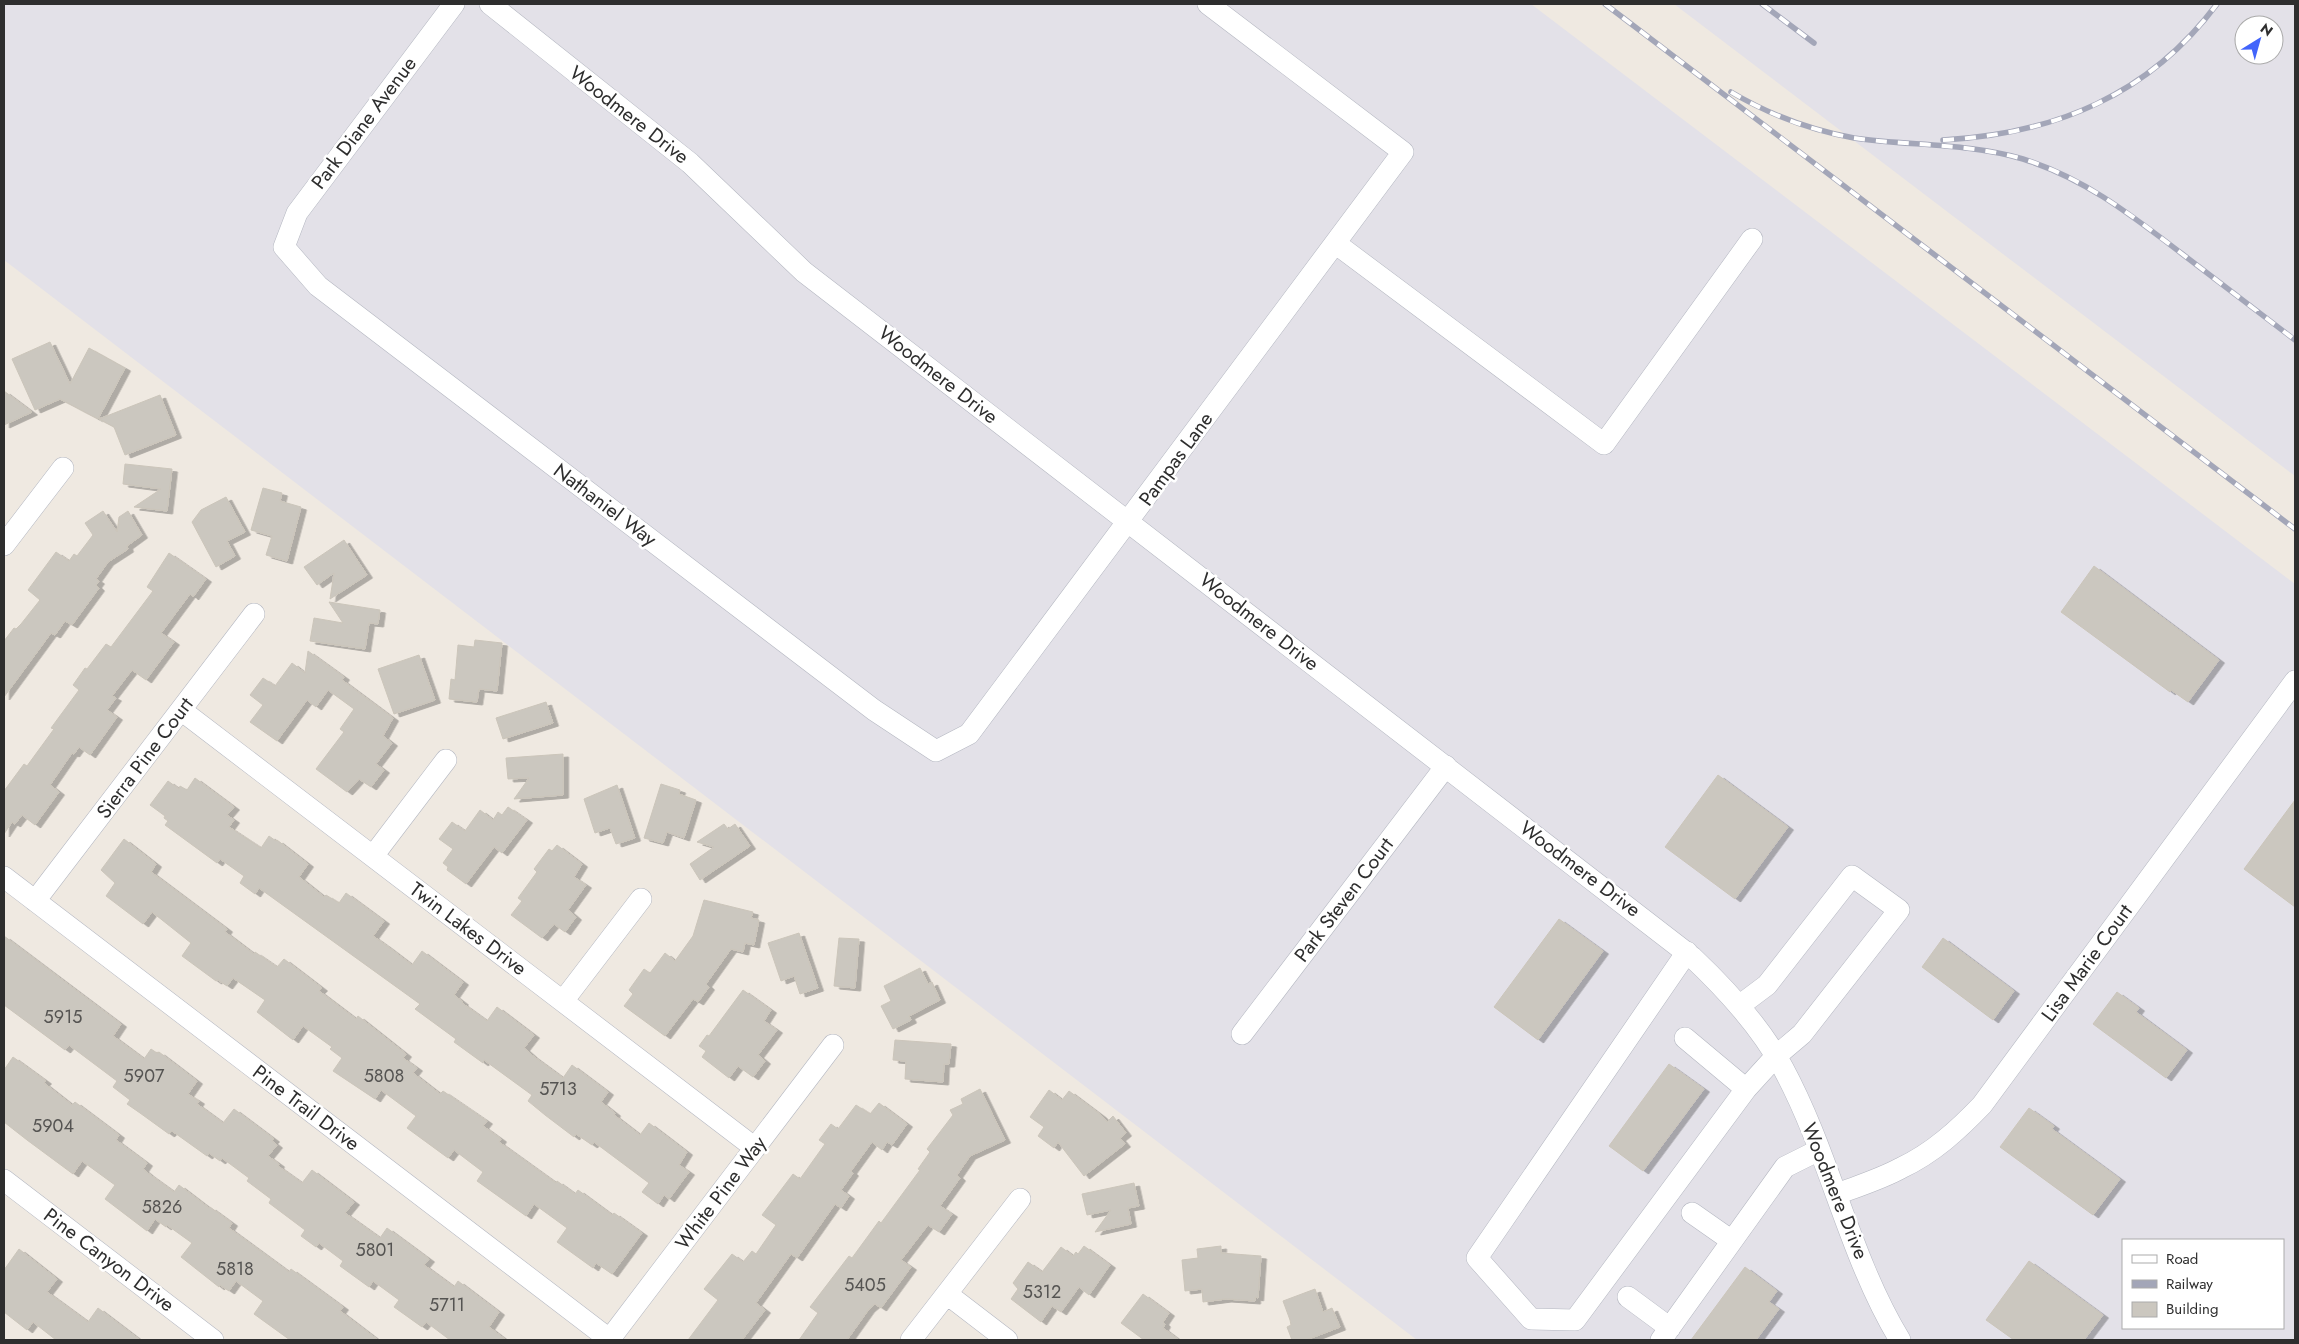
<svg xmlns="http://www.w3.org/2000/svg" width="2299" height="1344" viewBox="0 0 2299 1344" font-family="Jost,sans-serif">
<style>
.industrial{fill:#e3e1e8;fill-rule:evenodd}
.building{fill:#cbc7bf;stroke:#cbc5ba;filter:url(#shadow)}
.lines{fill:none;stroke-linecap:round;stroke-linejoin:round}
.minor-casing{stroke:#b4b7c1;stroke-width:22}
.minor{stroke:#fff;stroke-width:21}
.rail-casing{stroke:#a3a6b8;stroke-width:5.5}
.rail{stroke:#fff;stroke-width:4;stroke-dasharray:11;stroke-linecap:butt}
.labels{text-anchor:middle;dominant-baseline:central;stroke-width:5;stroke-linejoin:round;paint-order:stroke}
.number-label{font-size:18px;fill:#555452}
.street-label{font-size:20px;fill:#2e2e2e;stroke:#fff}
</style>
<defs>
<filter id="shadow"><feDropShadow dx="5.5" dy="3" stdDeviation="0" flood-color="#0004"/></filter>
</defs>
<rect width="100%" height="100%" fill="#efe9e1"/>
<path class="industrial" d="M4,4H1531L2295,584V1340H1417L4,260ZM2123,1240H2283V1328H2123Z
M1674,4H2295V476ZM2244,25H2274V55H2244Z"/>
<path class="building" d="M50,342L70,384L89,348L125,368L98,419L60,399L35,410L12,359Z
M4,391L32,412L4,425Z
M160,395L176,435L125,455L114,427L99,419Z
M125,464L172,469L167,511L134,507L161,489L123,484Z
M263,488L282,493L280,501L301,507L287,561L266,555L272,536L251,530Z
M226,497L245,532L227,541L235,556L216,567L192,522L201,510Z
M103,511L117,532L119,517L128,511L142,535L127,546L128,549L108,562L96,579L99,581L96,585L99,588L72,625L65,621L55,635L51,633L4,697V641L14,628L16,629L21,624L40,600L28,590L56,552L69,561L74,554L77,556L93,535L85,523Z
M344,540L367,575L330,599L334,573L317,585L304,567Z
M169,553L206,579L193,597L190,594L161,633L174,642L146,680L132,670L112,696L116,698L107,710L117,717L90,755L79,747L74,754L72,753L50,785L59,792L35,825L22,815L15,824L12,822L4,834V791L24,764L27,766L54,729L51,728L79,690L73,685L85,668L87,669L106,644L111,647L153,591L147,587Z
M2094,566L2219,660L2188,702L2171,690L2170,692L2061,612Z
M329,602L380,610L378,624L369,623L365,649L310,641L314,618L343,623Z
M475,640L502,643L497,691L479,689L477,702L449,699L451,679L455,680L458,645L474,647Z
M308,651L344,677L342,680L393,718L383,736L392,743L376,764L384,770L371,787L359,779L347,792L316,769L344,732L340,729L354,709L328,690L316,707L307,700L277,741L250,722L263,705L250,695L263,678L275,686L292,663L305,673Z
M419,655L435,700L394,714L378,669Z
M546,702L553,723L503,739L496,718Z
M563,754V795L514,799L529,778L508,779L506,758Z
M1718,775L1788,827L1735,899L1665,847Z
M195,778L234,807L227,815L234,820L229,827L261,848L269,836L276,841L277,840L308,864L299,877L324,897L326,895L339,903L346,893L384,921L373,936L387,946L412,965L422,951L463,982L454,995L463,1002L462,1003L487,1021L497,1007L534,1035L524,1048L533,1056L563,1078L572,1065L608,1092L601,1102L615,1113L614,1115L640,1135L649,1123L687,1152L679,1165L689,1172L669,1199L664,1195L658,1204L642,1192L649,1183L594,1142L592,1145L576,1134L574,1137L545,1115L528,1101L532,1095L484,1060L483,1063L454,1042L456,1039L415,1009L420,1004L259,888L255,894L240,883L244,876L220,859L217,863L165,825L168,821L164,818L165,816L150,805L168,781L179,789L180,786L187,790Z
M661,784L680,790L679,794L696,800L684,838L667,832L663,843L644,838Z
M617,785L635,838L616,844L610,828L595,833L584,799Z
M2295,800V907L2244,869Z
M508,807L527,820L502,853L494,847L466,884L447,870L448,867L443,863L453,849L439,839L452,822L465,831L480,810L493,820L498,812L502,815Z
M724,824L728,829L735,824L750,846L700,880L690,864L714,847L697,842Z
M124,839L156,864L151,872L227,929L225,932L254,954L255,952L277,967L284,959L322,988L319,991L356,1019L358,1016L406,1054L403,1058L417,1068L413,1073L440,1094L443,1091L487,1121L483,1126L501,1139L499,1142L556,1183L557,1181L575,1194L578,1190L612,1215L614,1213L642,1233L612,1274L596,1263L593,1268L557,1242L567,1228L534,1204L526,1216L477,1181L483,1172L454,1150L448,1158L407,1128L416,1116L381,1090L375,1099L333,1071L342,1058L330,1049L332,1047L303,1026L293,1040L257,1012L265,1000L233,978L227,986L218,980L216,981L182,956L191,943L152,912L143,924L106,896L115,883L101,870Z
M557,845L582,864L574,877L586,885L568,910L576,917L565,932L554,924L542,938L511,915L522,901L518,898L537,872L534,869L549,849L552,851Z
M704,900L753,912L751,918L759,920L754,945L745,943L743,952L731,949L706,984L709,987L698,1002L693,999L665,1036L624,1006L633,994L629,990L644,969L650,973L665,953L675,961L693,936Z
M1559,919L1603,951L1538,1040L1494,1007Z
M799,933L818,988L800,994L794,976L781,981L768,943Z
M4,936L121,1024L113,1036L144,1059L151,1049L157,1053L159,1052L197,1081L188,1094L199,1101L197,1104L223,1123L234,1109L274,1139L272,1141L277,1145L268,1156L279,1164L278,1166L302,1183L312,1170L354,1202L345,1213L380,1238L387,1228L429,1259L424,1265L454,1287L458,1281L499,1312L489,1327L506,1340H450L426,1322L422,1327L394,1307L399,1300L373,1281L369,1287L340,1266L343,1261L319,1243L316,1247L301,1236L305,1230L269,1203L271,1199L247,1181L249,1178L222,1158L220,1161L209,1153L207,1156L172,1131L169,1134L140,1113L127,1104L130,1100L113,1087L117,1081L69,1045L65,1050L4,1005Z
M839,938L859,939L855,988L834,986Z
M1943,938L2014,991L1993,1020L1922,967Z
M920,968L928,984L932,982L940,1000L909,1016L911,1020L893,1029L881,1006L891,1001L884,986Z
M743,990L771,1010L764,1021L777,1030L758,1055L765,1061L753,1077L738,1066L729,1078L702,1057L706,1051L699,1046L707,1035L709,1036Z
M2117,992L2139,1008L2136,1012L2187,1050L2166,1078L2093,1024Z
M895,1040L951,1044L949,1064H944L943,1082L905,1079L906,1061L893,1060Z
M13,1057L46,1081L44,1083L72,1105L75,1102L119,1135L116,1140L147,1163L143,1169L149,1174L174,1192L179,1185L209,1208L210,1207L232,1223L229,1228L289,1272L291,1269L343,1307L340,1311L378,1340H290L254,1314L263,1301L236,1281L229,1291L220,1285L219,1287L181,1257L192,1243L167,1225L166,1227L155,1219L147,1231L105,1199L115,1185L82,1161L73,1174L27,1140L4,1122V1070Z
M1669,1064L1704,1089L1643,1171L1609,1146Z
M980,1089L1005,1140L970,1156L957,1175L960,1178L940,1206L952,1214L939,1232L928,1225L901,1260L911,1267L881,1308L875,1304L869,1309L847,1340H799L818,1313L810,1307L849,1256L852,1258L879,1221L881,1223L920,1170L918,1169L930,1152L927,1149L953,1115L950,1110L963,1104L961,1099Z
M1049,1090L1062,1100L1069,1091L1101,1115L1107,1122L1113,1116L1126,1133L1120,1138L1125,1144L1084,1176L1058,1142L1054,1148L1038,1136L1044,1127L1030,1117Z
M879,1103L907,1124L892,1145L887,1142L882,1150L872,1142L851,1171L853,1173L841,1190L849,1196L841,1208L835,1204L797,1258L791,1254L756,1303L765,1310L742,1340H688L718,1300L704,1289L732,1254L743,1262L752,1251L756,1254L776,1225L762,1215L793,1174L800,1179L825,1144L819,1140L831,1124L838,1129L856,1105L870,1114Z
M2029,1108L2054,1126L2052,1129L2120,1179L2093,1215L2000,1147Z
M1134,1183L1139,1206L1128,1208L1131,1224L1095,1232L1111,1210L1087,1215L1082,1194Z
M1084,1246L1110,1265L1089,1295L1079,1287L1061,1312L1052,1306L1041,1322L1011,1299L1018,1289L1013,1283L1028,1262L1042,1272L1061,1247L1073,1256L1076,1252L1078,1254Z
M1221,1246V1253L1261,1256L1258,1298L1255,1297V1301L1226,1299L1203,1302L1202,1289L1185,1291L1182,1260L1198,1258L1197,1249Z
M19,1249L57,1279L47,1292L88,1322L98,1308L140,1340H56L33,1322L27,1330L4,1312V1270Z
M2029,1261L2103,1315L2084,1340H2014L1986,1320Z
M1745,1267L1777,1291L1769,1302L1779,1309L1756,1340H1691Z
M1315,1289L1323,1312L1332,1308L1340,1327L1306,1340H1292L1287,1327L1291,1325L1290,1320L1283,1301Z
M1143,1294L1169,1313L1163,1322L1165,1324L1163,1328L1179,1340H1144L1121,1323Z"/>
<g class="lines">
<defs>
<path id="minor" d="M454,4L297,213L284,247L318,286L874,710L936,751L969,734L1403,152L1208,4
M490,4L690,163L804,272L1692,957C1727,990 1760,1026 1783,1068C1830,1155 1849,1256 1900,1340
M1335,243L1604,444L1752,239
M4,545L63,468
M181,710L755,1148
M373,856L446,760
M4,877L609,1339
M35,901L254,614
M1687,952L1477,1258L1531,1319L1575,1320L1746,1089L1776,1056L1802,1034L1899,910L1852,876L1767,985L1739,1006
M563,1001L641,899
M1242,1034L1446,766
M1685,1038L1746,1089
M4,1180L213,1340
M1837,1194C1858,1186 1881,1179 1901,1168C1933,1153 1958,1130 1982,1105L2295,681
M1692,1213L1732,1241
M947,1294L1007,1340
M1628,1297L1670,1328
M609,1340L833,1045
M911,1340L1020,1199
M1661,1340L1785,1167L1819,1150"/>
</defs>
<use href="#minor" class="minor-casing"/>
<use href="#minor" class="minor"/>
<defs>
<path id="rail" d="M1605,4L2295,529
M1762,4L1814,43
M1731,92C1770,115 1810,130 1854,138C1910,146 1968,143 2023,159C2084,178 2131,215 2181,253C2219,282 2257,311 2295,340
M1943,140C2055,134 2149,95 2217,4"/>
</defs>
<use href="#rail" class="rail-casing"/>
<use href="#rail" class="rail"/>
</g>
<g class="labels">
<g class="number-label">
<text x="63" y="1017">5915</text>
<text x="144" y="1076">5907</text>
<text x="384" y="1076">5808</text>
<text x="558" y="1089">5713</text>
<text x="53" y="1126">5904</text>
<text x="162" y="1207">5826</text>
<text x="375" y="1250">5801</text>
<text x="235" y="1269">5818</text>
<text x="865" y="1285">5405</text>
<text x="1042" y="1292">5312</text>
<text x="447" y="1305">5711</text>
</g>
<g class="street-label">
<text transform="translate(629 115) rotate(38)">Woodmere Drive</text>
<text transform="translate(364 123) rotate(-53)">Park Diane Avenue</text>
<text transform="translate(938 375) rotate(38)">Woodmere Drive</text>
<text transform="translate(1176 459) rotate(-54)">Pampas Lane</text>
<text transform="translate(605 505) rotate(37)">Nathaniel Way</text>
<text transform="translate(1259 622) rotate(38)">Woodmere Drive</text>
<text transform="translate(145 758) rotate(-53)">Sierra Pine Court</text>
<text transform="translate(1580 869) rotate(37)">Woodmere Drive</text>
<text transform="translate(1344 900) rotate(-53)">Park Steven Court</text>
<text transform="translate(468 929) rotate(37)">Twin Lakes Drive</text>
<text transform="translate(2087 963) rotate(-54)">Lisa Marie Court</text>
<text transform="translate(306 1108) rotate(37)">Pine Trail Drive</text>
<text transform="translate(1835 1191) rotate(68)">Woodmere Drive</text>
<text transform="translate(721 1193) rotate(-53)">White Pine Way</text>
<text transform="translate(109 1260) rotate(37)">Pine Canyon Drive</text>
</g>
</g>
<rect width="2299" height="1344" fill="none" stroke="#2e2e2e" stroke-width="10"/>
<rect x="2122" y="1239" width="162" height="90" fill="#ffffff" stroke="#ababab"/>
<rect x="2132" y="1255" width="25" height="8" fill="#ffffff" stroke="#ababab"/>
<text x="2166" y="1264" font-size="15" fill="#2e2e2e">Road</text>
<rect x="2132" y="1280" width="25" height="8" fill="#a3a6b8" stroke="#ababab"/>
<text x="2166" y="1289" font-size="15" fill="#2e2e2e">Railway</text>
<rect x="2132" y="1302" width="25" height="15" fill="#cbc7bf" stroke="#ababab"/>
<text x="2166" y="1314" font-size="15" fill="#2e2e2e">Building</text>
<g transform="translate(2259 40) rotate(37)"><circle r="24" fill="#ffffff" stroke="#ababab"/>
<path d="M0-4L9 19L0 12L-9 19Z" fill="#4264fb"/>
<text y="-8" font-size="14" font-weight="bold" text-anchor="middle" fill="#2e2e2e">N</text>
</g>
</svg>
